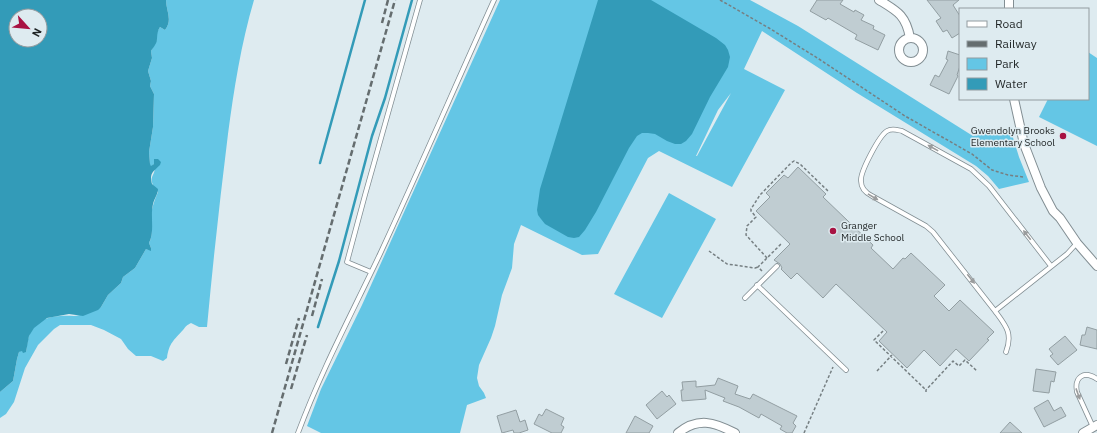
<svg xmlns="http://www.w3.org/2000/svg" width="1097" height="433" viewBox="0 0 1097 433" font-family="'IBM Plex Sans',sans-serif">
<style>
.green{fill:#64c6e5;fill-rule:evenodd}
.water{fill:#339bb8;fill-rule:evenodd}
.lines{fill:none;stroke-linecap:round;stroke-linejoin:round}
.stream{stroke:#339bb8;stroke-width:2.5}
.building{fill:#c0cdd2;stroke:#929ea2}
.lane-casing{stroke:#828e93;stroke-width:5.5}
.street-casing{stroke:#828e93;stroke-width:10}
.path{stroke:#767f82;stroke-width:1.5;stroke-dasharray:3 2;stroke-linecap:butt}
.lane{stroke:#fff;stroke-width:4}
.street{stroke:#fff;stroke-width:8}
.rail{stroke:#656d6f;stroke-width:2.5;stroke-dasharray:6 3;stroke-linecap:butt}
.oneway{fill:#9a9c9d}
.poi-dot{fill:#a81242;stroke:#deebf0;stroke-width:1.5}
.labels{text-anchor:middle;dominant-baseline:central;stroke-width:3;stroke-linejoin:round;paint-order:stroke}
.poi-label{font-size:10px;fill:#1f2425;stroke:#deebf0;text-anchor:end}
</style>
<rect width="100%" height="100%" fill="#deebf0"/>
<path class="green" d="M166,0H254C241,44 234,89 228,134C220,198 213,262 207,327H199L191,323C187,325 186,326 183,330C174,340 169,343 167,358L163,361L151,356H136L128,349L121,339L104,330L91,325H60L54,329L38,345L25,368L14,402L6,414L0,418V392L13,381L17,359L19,352L22,350L26,352C27,347 27,341 29,336C36,316 57,315 74,316C81,316 95,309 101,307L108,295L121,283L123,277L135,268L146,249L151,250V248L149,243C153,235 151,229 151,220C151,210 154,201 158,192C144,175 158,177 154,164L151,167L150,165L149,152L153,127L154,94L150,86L151,81L148,71L152,58L151,51L157,39L156,34L160,27L165,30C173,20 166,11 166,0Z
M500,0H750L798,26L973,136L1010,128L1019,157L1029,182L999,189L988,176L976,166L857,93L762,31L744,69L785,90L732,187L659,151L648,158L598,254L582,255L521,225L514,244L512,268L502,295L495,326L491,338L479,365L477,378L479,386L484,393L486,398L467,405L460,433H321L307,426L321,389L362,305ZM731,93L697,156H696L718,110Z
M1088,52L1097,58V146L1039,117L1048,99H1088Z
M669,193L716,219L662,318L614,294Z"/>
<path class="water" d="M0,0H166C166,11 173,20 165,30L160,27C155,35 159,40 155,45C154,47 152,49 151,51L152,58L148,71L151,81L150,86L154,94L153,127L149,152L150,164L151,166L154,164V159H158L161,162L160,165C153,172 149,173 152,184L158,189C158,194 154,199 153,204C150,217 155,231 149,243L151,248V251L146,249L135,268L123,277L121,283L108,295L101,307L98,310L83,316L69,314L47,318L34,328L29,336L26,352L23,353L22,351L19,352L17,359L13,381L0,392ZM16,16H40V40H16Z
M598,0H651L716,38L725,45L728,50L730,57L728,67L710,97L692,134L686,141L681,144H675L667,141L655,134L648,133H642L637,136L629,148L596,212L585,230L579,237L574,238L568,237L545,224L541,219L538,215L537,210L540,189Z"/>
<g class="lines">
<path class="stream" d="M320,163L365,0
M318,327L339,261L372,136L385,98L412,0"/>
</g>
<path class="building" d="M817,0H843L840,4L854,12L855,10L864,15L861,20L874,26L873,29L885,35L878,50L855,39L857,35L828,18L826,20L810,11Z
M927,0H959L953,5L960,16V33L952,38L947,30L943,32L936,21L941,18Z
M948,51L960,55V66L957,75L958,76L949,94L930,85L935,75L939,77L948,60L946,59Z
M798,167L826,194L823,197L873,245L871,248L893,269L903,258L905,259L911,253L945,285L934,296L949,311L960,300L994,332L987,339L989,340L969,361L956,349L940,366L924,350L907,368L879,341L887,332L836,284L823,298L797,273L791,279L781,269L782,268L780,264L774,260L790,244L756,211L770,197L766,193L784,175L788,178Z
M1087,327L1097,330V349L1080,345L1082,335H1085Z
M1065,336L1077,350L1058,365L1050,356L1053,354L1049,349Z
M1036,369L1056,372L1054,382L1051,381L1049,393L1033,391Z
M718,378L738,386L735,394L750,399L753,394L797,416L793,423L796,426L792,433H787L780,429L782,426L761,414L759,418L739,407L723,401L725,398L705,390L706,399L682,401L681,390H683L682,382L696,381V387L715,385Z
M662,391L667,397L669,395L676,404L657,419L646,405Z
M1048,400L1054,411L1061,407L1066,416L1044,427L1034,408Z
M546,409L564,418L561,425L564,427L561,433H552L534,424L539,414L542,416Z
M516,410L520,422L525,420L528,430L519,433H514L513,430L502,433L497,416Z
M635,416L653,426L649,433H626Z
M1010,422L1022,433H1000Z"/>
<g class="lines">
<defs>
<path id="lane" d="M371,272L347,262L365,195L420,0
M757,285L846,370
M745,298L777,266
M995,311L933,232L926,226L872,196C866,193 861,189 861,181C860,172 879,136 887,131C892,128 897,130 902,131L971,169L989,186L1051,266
M1006,352C1013,333 1006,326 995,311L1067,254L1077,243
M1093,427L1077,392C1074,377 1084,370 1097,379
M298,433C321,371 352,313 380,254C419,170 456,84 494,0"/>
<path id="street" d="M879,0C897,11 906,15 910,38
M1009,0V9
M899 50a12 12 0 1 1 24 0a12 12 0 1 1-24 0Z
M1014,99L1024,144L1041,188L1053,211L1060,218L1077,243L1097,266
M678,433C698,417 714,422 735,433
M1083,433L1097,425"/>
</defs>
<use href="#lane" class="lane-casing"/>
<use href="#street" class="street-casing"/>
<path class="path" d="M720,0L769,28L819,59L905,116L972,154L992,170L1008,175L1023,177
M709,251L727,264L755,268L758,267
M767,258L746,235L747,226L756,217L751,211V209L760,195L791,163L794,161L800,164L828,191
M762,271L758,267L782,243
M883,331L874,340L926,390
M877,371L892,355
M926,392V390L953,361L959,366L965,360L977,371
M804,433L833,367"/>
<use href="#lane" class="lane"/>
<use href="#street" class="street"/>
<path class="rail" d="M382,23L388,0
M312,316L322,279
M286,364L299,318
M291,389L307,335
M272,433L395,0"/>
</g>
<defs><path id="oneway-solid" d="M-6-.8H1V-3.2L6.5 0L1 3.2V.8H-6Z"/></defs>
<g class="oneway">
<use href="#oneway-solid" transform="translate(933 148) rotate(-151)"/>
<use href="#oneway-solid" transform="translate(873 197) rotate(31)"/>
<use href="#oneway-solid" transform="translate(1027 235) rotate(-128)"/>
<use href="#oneway-solid" transform="translate(971 279) rotate(52)"/>
<use href="#oneway-solid" transform="translate(1078 394) rotate(70)"/>
</g>
<g class="poi-dot">
<circle cx="1063" cy="136" r="4"/>
<circle cx="833" cy="231" r="4"/>
</g>
<g class="labels">
<g class="poi-label">
<text x="1055" y="130">Gwendolyn Brooks<tspan x="1055" dy="12">Elementary School</tspan></text>
<text x="841" y="225" text-anchor="start">Granger<tspan x="841" dy="12">Middle School</tspan></text>
</g>
</g>
<rect x="959" y="8" width="130" height="92" fill="#deebf0" stroke="#929b9f"/>
<rect x="967" y="21" width="20" height="6" fill="#ffffff" stroke="#929b9f"/>
<text x="995" y="28" font-size="12" fill="#1f2425">Road</text>
<rect x="967" y="41" width="20" height="6" fill="#656d6f" stroke="#929b9f"/>
<text x="995" y="48" font-size="12" fill="#1f2425">Railway</text>
<rect x="967" y="58" width="20" height="12" fill="#64c6e5" stroke="#929b9f"/>
<text x="995" y="68" font-size="12" fill="#1f2425">Park</text>
<rect x="967" y="78" width="20" height="12" fill="#339bb8" stroke="#929b9f"/>
<text x="995" y="88" font-size="12" fill="#1f2425">Water</text>
<g transform="translate(28 28) rotate(117)"><circle r="19" fill="#deebf0" stroke="#929b9f"/>
<path d="M0-3L7 15L0 10L-7 15Z" fill="#a81242"/>
<text y="-6" font-size="11" font-weight="bold" text-anchor="middle" fill="#1f2425">N</text>
</g>
</svg>
